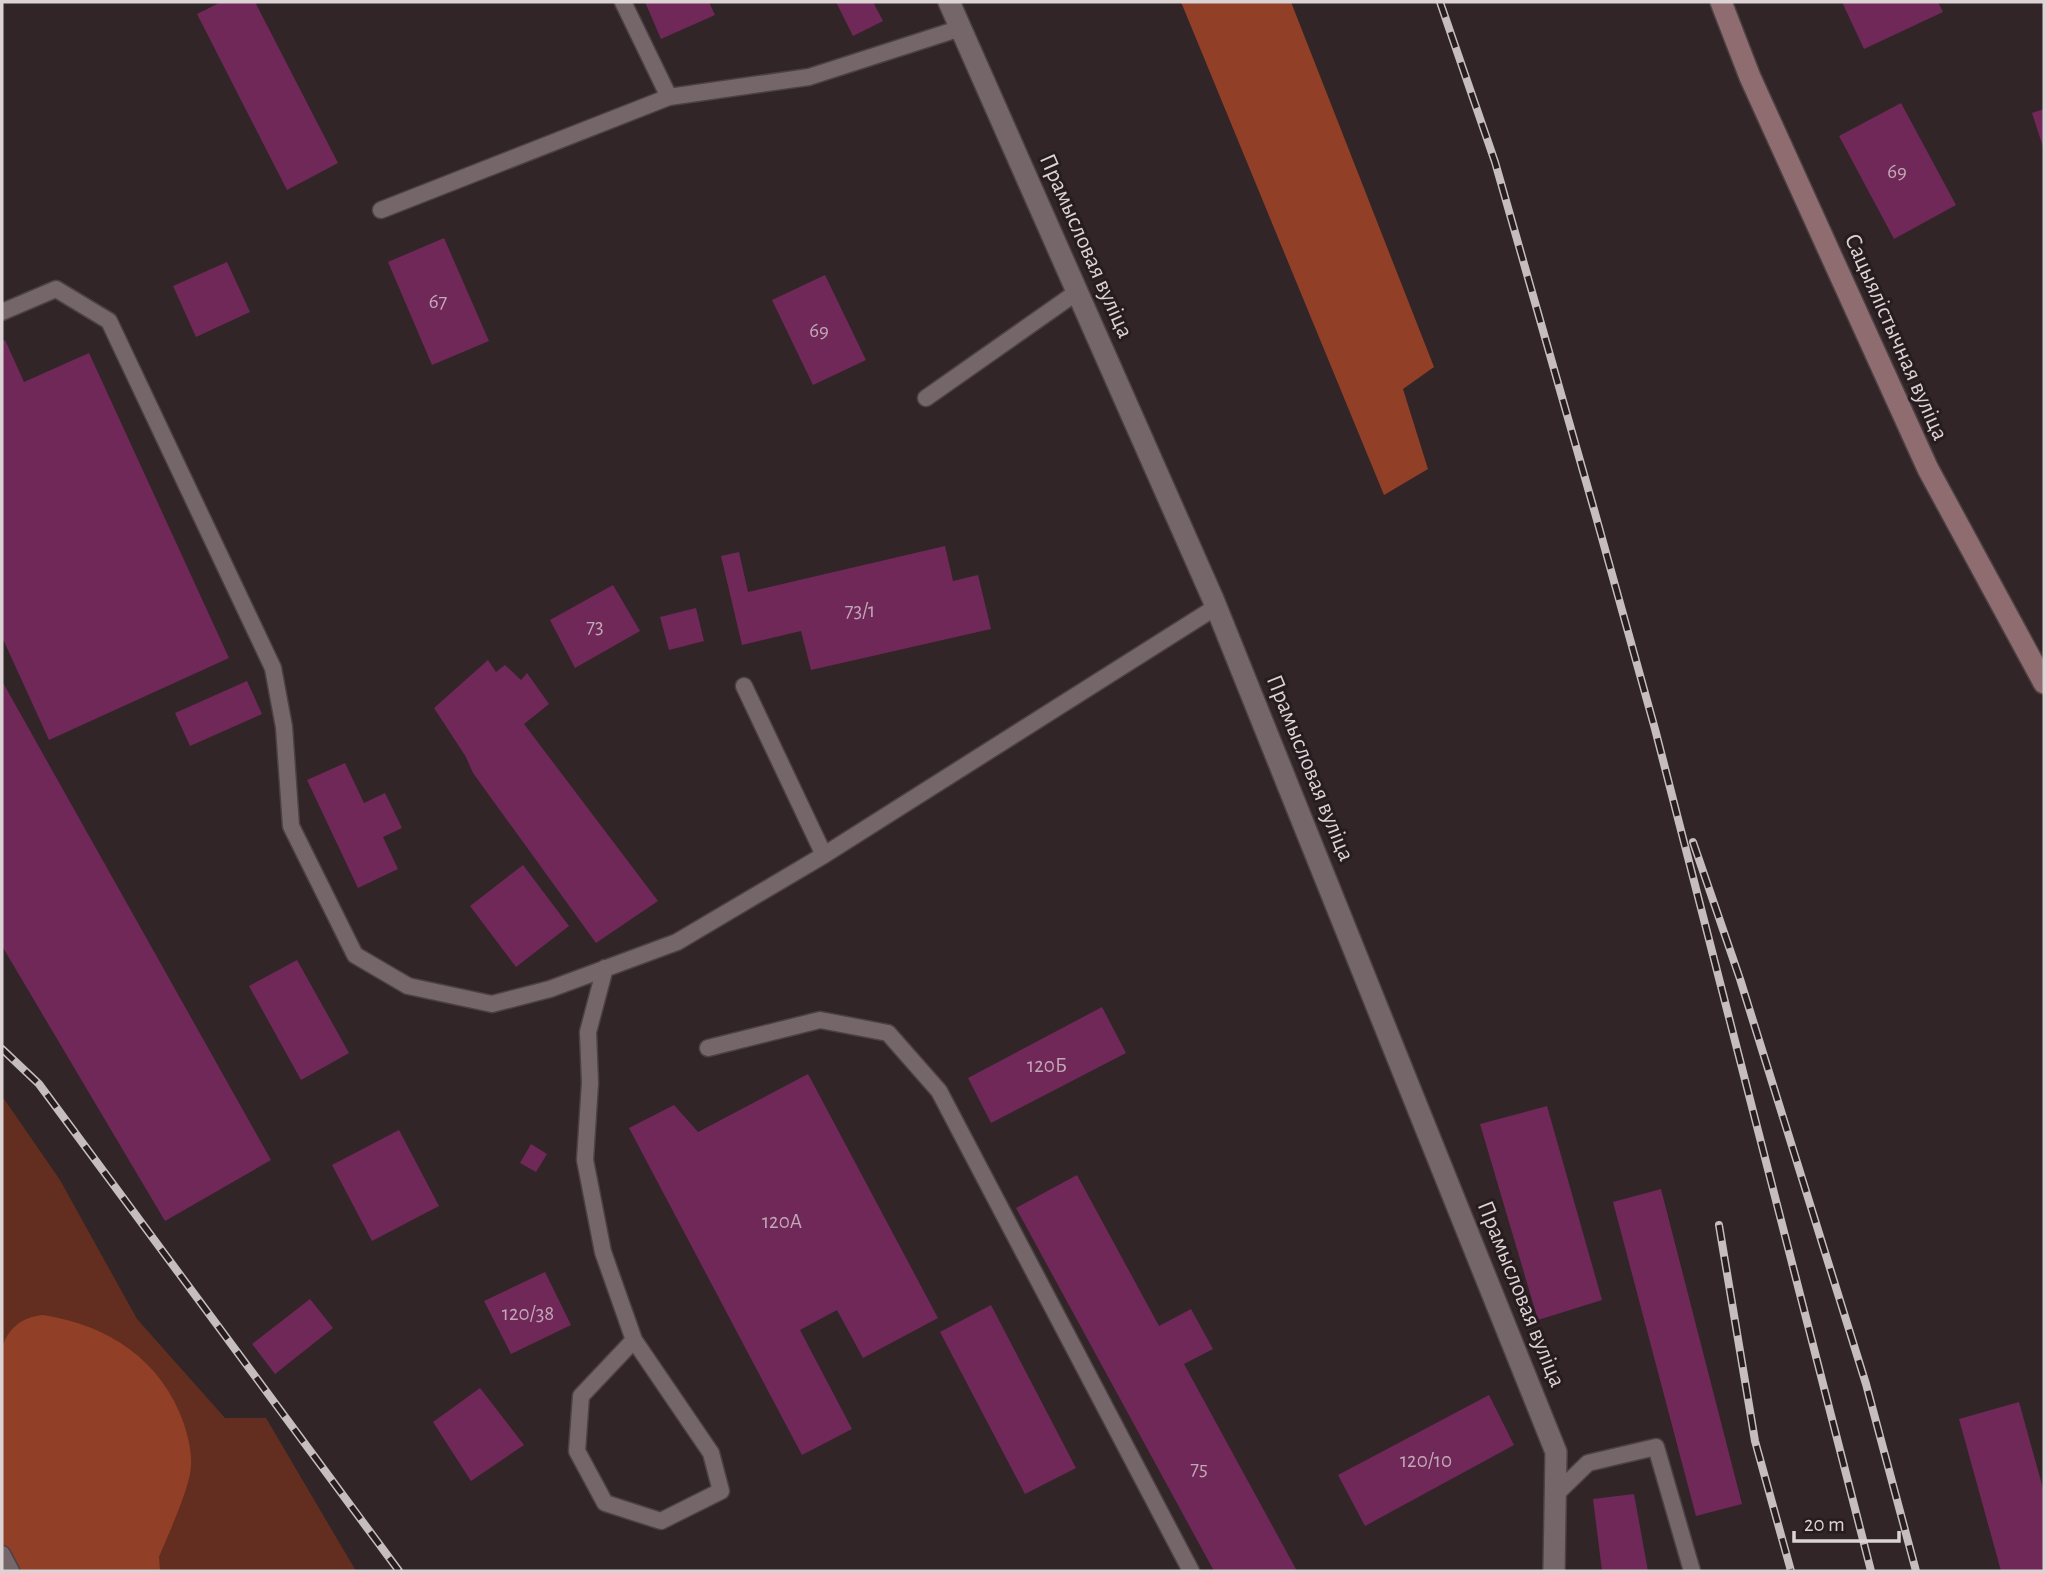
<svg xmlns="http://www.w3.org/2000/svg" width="2046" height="1573" viewBox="0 0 2046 1573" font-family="'Alegreya Sans',sans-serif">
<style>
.green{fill:#632e1f}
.forest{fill:#913f27}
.building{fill:#702858}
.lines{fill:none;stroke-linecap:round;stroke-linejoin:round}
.lane-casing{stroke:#4c4144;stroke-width:19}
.street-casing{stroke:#4c4144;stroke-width:24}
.secondary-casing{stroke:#4c4144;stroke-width:24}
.lane{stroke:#75666a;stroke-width:16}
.street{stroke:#75666a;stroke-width:21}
.secondary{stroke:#8f6c6f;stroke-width:21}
.rail-casing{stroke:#c6bdbf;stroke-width:8}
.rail{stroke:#271c1f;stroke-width:5;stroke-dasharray:16;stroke-linecap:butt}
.labels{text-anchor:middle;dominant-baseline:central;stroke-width:6;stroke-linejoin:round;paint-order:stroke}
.number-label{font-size:21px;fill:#c1a8b6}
.street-label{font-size:24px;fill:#dcd3d5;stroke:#271c1f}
</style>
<rect width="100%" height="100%" fill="#312528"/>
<path class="green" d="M2,1096L60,1180L137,1319L225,1418H266L356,1571H2Z"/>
<path class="forest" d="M1181,2H1291L1434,367L1403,389L1428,469L1384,495Z
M43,1315C108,1325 162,1360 184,1424C188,1437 192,1452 191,1466C190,1488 168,1535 159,1557L160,1571H2V1348C8,1328 22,1317 43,1315Z"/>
<path class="building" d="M221,2H255L338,163L287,190L197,14Z
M645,2H709L715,15L661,39Z
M836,2H873L883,21L853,36Z
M1842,2H1938L1943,12L1864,49Z
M1901,103L1956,205L1894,239L1839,136Z
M2044,109V150L2032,113Z
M444,238L489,341L432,365L388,262Z
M227,262L250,312L196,337L173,286Z
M825,275L866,360L813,385L772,300Z
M5,340L24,382L89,353L229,658L49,740L2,637V342Z
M945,546L953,581L978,575L991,629L811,670L801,631L742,645L721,556L739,552L748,592Z
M613,585L640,631L575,668L550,620Z
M696,608L704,641L669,650L660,617Z
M488,660L496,672L505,665L521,680L527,673L549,704L524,724L658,901L596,943L473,773L466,757L434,708Z
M2,681L271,1160L165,1221L2,946Z
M247,681L262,714L190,746L175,713Z
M345,763L364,803L385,793L402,828L383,837L398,869L358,888L307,780Z
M523,865L569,926L516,967L470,906Z
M297,960L349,1053L301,1080L249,986Z
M1102,1007L1126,1053L991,1123L968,1078Z
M808,1074L938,1318L863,1358L837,1310L800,1330L852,1429L802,1455L629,1128L674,1105L698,1132Z
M1547,1106L1602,1300L1538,1320L1480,1124Z
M399,1130L439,1206L372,1241L332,1165Z
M531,1144L547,1154L536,1172L520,1163Z
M1077,1175L1159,1326L1191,1309L1213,1349L1184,1364L1297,1571H1214L1016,1208Z
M1661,1189L1742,1504L1696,1516L1613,1202Z
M545,1272L571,1325L511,1354L484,1301Z
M310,1299L333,1328L275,1374L252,1344Z
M991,1305L1076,1468L1025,1494L940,1332Z
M480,1388L524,1445L471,1481L433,1422Z
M1489,1395L1514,1445L1365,1526L1338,1475Z
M2019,1402L2044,1492V1571H2001L1959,1419Z
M1634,1494L1648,1571H1602L1593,1499Z"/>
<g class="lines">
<defs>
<path id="lane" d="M623,2L669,97
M381,210L669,97L809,77L961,28
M2,312L56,289L109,321L273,668L284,727L291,826L355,955L408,986L492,1004L550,989L677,942L824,855L1216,607
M926,398L1077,292
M744,686L824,855
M605,968L588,1032L590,1083L585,1160L603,1252L634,1340L711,1453L721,1491L661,1521L605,1503L577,1451L581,1396L634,1340
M708,1048L820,1020L888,1033L939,1091L1191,1571
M1555,1495L1588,1463L1656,1447L1692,1571
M2,1554L11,1571"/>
<path id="street" d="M949,2L1213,599L1556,1452L1554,1571"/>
<path id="secondary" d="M1721,2L1750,77L1928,469L2044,683"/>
</defs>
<use href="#lane" class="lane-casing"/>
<use href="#street" class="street-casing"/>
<use href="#secondary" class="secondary-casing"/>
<use href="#lane" class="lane"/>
<use href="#street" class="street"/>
<use href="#secondary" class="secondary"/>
<defs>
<path id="rail" d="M1440,2L1495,162L1595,513L1655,729L1871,1571
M1693,842L1740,979L1866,1384L1916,1571
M2,1049L39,1084L399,1571
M1719,1225L1755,1441L1791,1571"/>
</defs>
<use href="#rail" class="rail-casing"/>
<use href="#rail" class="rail"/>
</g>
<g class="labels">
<g class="number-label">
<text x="1897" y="171">69</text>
<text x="438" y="301">67</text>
<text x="819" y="330">69</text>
<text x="860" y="610">73/1</text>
<text x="595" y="626">73</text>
<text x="1047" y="1065">120Б</text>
<text x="782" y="1221">120А</text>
<text x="528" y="1313">120/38</text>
<text x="1426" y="1460">120/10</text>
<text x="1199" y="1468">75</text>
</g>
<g class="street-label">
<text transform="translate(1086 246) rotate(66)">Прамысловая вуліца</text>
<text transform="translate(1896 337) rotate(66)">Сацыялістычная вуліца</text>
<text transform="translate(1310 768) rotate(68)">Прамысловая вуліца</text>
<text transform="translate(1521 1294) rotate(68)">Прамысловая вуліца</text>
</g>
</g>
<rect width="2046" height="1573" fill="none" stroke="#dcd3d5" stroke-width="7"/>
<path d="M1794 1531v10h105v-10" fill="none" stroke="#dcd3d5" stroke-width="3.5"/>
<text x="1804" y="1531" font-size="21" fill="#dcd3d5" stroke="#271c1f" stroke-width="5" paint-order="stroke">20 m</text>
</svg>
